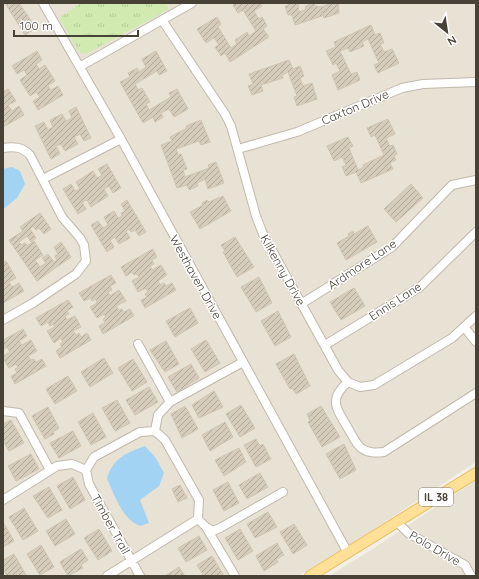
<svg xmlns="http://www.w3.org/2000/svg" width="479" height="579" viewBox="0 0 479 579" font-family="Quicksand,sans-serif">
<style>
.residential{fill:#e8e2d5}
.park{fill:url(#park-tufts)}
.water{fill:#a2d3f3}
.building{fill:url(#building-hatch);stroke:#d1c4af}
.lines{fill:none;stroke-linecap:round;stroke-linejoin:round}
.minor-casing{stroke:#c0b8aa;stroke-width:10}
.major-casing{stroke:#e8be62;stroke-width:12}
.minor{stroke:#fff;stroke-width:8}
.major{stroke:#ffe096;stroke-width:10}
.labels{text-anchor:middle;dominant-baseline:central;stroke-width:3;stroke-linejoin:round;paint-order:stroke}
.shield{fill:#fff;stroke:#7f7a72;stroke-width:1}
.shield-label{font-size:11px;font-weight:bold;fill:#484136}
.street-label{font-size:12px;fill:#484136;stroke:#fff}
</style>
<defs>
<pattern id="park-tufts" width="24" height="20" patternUnits="userSpaceOnUse"><rect width="24" height="20" fill="#d0eaaf"/><path d="M3 7l-1-3M5 7V3M7 7l1-3M15 17l-1-3M17 17v-4M19 17l1-3" fill="none" stroke="#b4ca97"/></pattern>
<pattern id="building-hatch" width="6" height="6" patternUnits="userSpaceOnUse"><rect width="6" height="6" fill="#d6ccbc"/><path d="M-1 1l2-2M0 6l6-6M5 7l2-2" fill="none" stroke="#b0a79a"/></pattern>
</defs>
<rect width="100%" height="100%" fill="#f4f0e7"/>
<path class="residential" d="M3,3H81L59,18L169,9L166,3H476V462L350,545L298,576H3Z
M476,480V576H329L374,548Z"/>
<path class="park" d="M81,3H166L169,9L86,54L81,53L77,49L59,18Z"/>
<path class="water" d="M12,167L20,171L25,184L17,198L3,209V169Z
M145,446L155,457L164,473L159,486L140,500L149,523L140,526C122,519 115,496 107,479C112,459 126,453 145,446Z"/>
<path class="building" d="M5,3H19L36,28L25,35Z
M236,3H260L262,6L254,11L259,19L262,17L267,26L263,29L269,37L230,62L225,53L221,56L215,47L219,45L214,38L206,43L197,29L217,17L221,24L218,27L231,48L237,44L235,40L247,32L249,36L256,31L243,10L238,13L233,5Z
M288,3H298L299,12L305,10L306,6L314,3L315,6L322,7L329,4L328,3H338L339,13L324,18L322,11V16L295,25L292,15H288L285,6L289,5Z
M371,25L375,35L380,33L384,43L380,44L384,52L392,49L399,63L378,73L374,65L379,63L368,39L362,42L364,46L350,52L348,48L340,51L351,74L357,72L360,80L338,90L332,75L340,71L336,63L333,65L326,51L336,47L334,42Z
M37,51L42,60L36,64L39,69L45,65L55,81L48,86L51,90L58,86L63,95L38,110L33,101L40,97L36,92L30,96L20,80L27,75L24,70L17,74L12,66Z
M156,51L167,71L159,75L157,71L135,84L138,90L142,88L150,102L146,104L149,110L171,97L169,93L177,89L188,109L174,117L169,109L161,113L163,117L155,122L153,117L143,123L120,82L130,77L128,73L137,68L139,72L146,67L142,59Z
M289,60L293,69L300,66L304,76L300,78L303,86L312,83L317,99L297,106L294,97L297,96L288,72L282,75L283,78L261,85L263,91L252,95L248,86L253,84L249,74Z
M8,89L16,101L8,105L12,111L19,106L24,115L3,127V92Z
M76,107L91,138L84,141L80,134L74,137L78,144L65,151L61,144L56,146L60,154L51,159L35,126L44,122L48,130L53,127L50,120L62,114L66,121L72,118L69,111Z
M388,119L395,134L386,138L390,146L393,145L397,154L394,156L396,160L390,163L393,169L361,183L356,172L346,176L342,167L346,165L342,157L334,161L327,146L348,137L353,146L349,148L358,170L364,167L363,165L384,155L375,135L371,137L367,128Z
M201,120L210,142L201,145L199,141L176,149L178,155L181,154L187,169L183,170L185,177L209,168L208,165L216,162L224,183L208,189L205,179L197,183L198,186L189,190L187,185L177,188L161,145L172,141L170,137L187,128L186,126Z
M107,164L121,188L113,193L109,186L104,189L108,196L91,207L87,200L82,202L86,209L78,214L63,189L71,184L75,191L80,189L76,182L93,171L97,178L102,175L98,169Z
M411,184L423,198L396,222L384,209Z
M223,196L231,211L200,229L190,212L203,205L202,203L207,200L209,202Z
M127,200L146,232L139,236L135,230L131,232L129,229L126,231L130,238L119,244L115,237L110,240L114,247L107,252L91,225L98,221L103,228L108,225L104,217L114,211L118,218L122,216L121,213L125,211L121,204Z
M40,213L51,229L44,234L39,228L36,230L33,226L30,229L36,238L31,242L27,236L19,242L21,245L25,243L27,246L34,241L43,255L35,260L40,267L46,263L42,258L48,254L54,262L57,260L55,256L58,254L54,247L61,242L71,257L37,281L9,240L23,231L20,227Z
M368,226L377,242L346,260L337,243L349,236L348,234L353,231L354,234Z
M235,237L254,267L237,277L223,252L225,251L221,245Z
M153,249L157,257L152,260L154,264L150,266L152,270L161,265L167,275L158,281L160,285L164,283L166,286L172,283L176,290L145,308L141,300L147,297L145,294L148,292L146,288L138,292L132,281L139,277L137,274L134,275L132,272L126,276L121,267Z
M6,261L16,278L9,282L12,287L19,283L24,291L3,303V263Z
M111,275L116,283L110,286L112,290L108,292L110,296L119,290L126,301L116,306L119,310L122,309L124,312L130,309L134,316L103,334L99,326L105,323L103,319L106,317L104,314L97,318L90,307L97,303L96,299L92,301L91,298L84,301L79,293Z
M259,277L272,303L256,312L241,287Z
M354,288L365,306L341,320L330,302Z
M68,300L73,307L67,311L69,314L65,316L67,320L75,316L81,327L73,331L76,335L79,333L81,337L87,333L91,340L60,358L56,351L62,347L60,344L63,342L61,338L54,343L47,331L55,327L53,324L50,326L48,322L41,326L36,318Z
M190,308L198,323L175,337L166,321Z
M278,311L291,337L275,346L261,321Z
M23,329L27,336L19,341L22,345L31,340L37,351L28,356L31,360L34,359L36,362L42,359L46,366L15,384L11,376L17,373L15,369L18,367L16,364L9,368L3,358V356L10,352L7,347L3,350V340Z
M206,340L220,363L205,372L191,349Z
M166,341L179,364L165,372L150,350Z
M294,354L310,386L296,394L292,388L290,389L276,364Z
M104,358L113,373L90,387L81,372Z
M133,359L147,382L132,391L118,368Z
M191,364L199,378L177,392L168,377Z
M68,376L77,391L55,404L46,389Z
M149,387L158,402L135,415L126,400Z
M214,391L223,407L199,418L192,405Z
M117,400L130,423L115,431L102,408Z
M241,405L255,428L240,437L226,414Z
M185,406L198,429L182,438L171,414Z
M321,406L340,437L322,447L308,422L310,421L307,414Z
M48,407L59,428L53,432L54,434L45,439L32,416Z
M93,413L106,437L91,445L78,422Z
M11,420L24,443L9,451L3,441V424Z
M225,422L233,437L210,451L202,435Z
M73,431L81,446L59,458L50,443Z
M256,439L260,446L263,444L271,459L256,467L244,445Z
M344,444L356,470L340,479L326,454Z
M239,448L246,462L224,476L215,460Z
M31,454L39,469L16,481L8,466Z
M260,473L268,487L247,499L239,485Z
M73,477L85,500L70,509L57,486Z
M228,482L239,503L224,511L213,490Z
M180,485L187,498L178,502L172,489Z
M49,487L62,510L48,518L33,496Z
M24,508L38,531L23,540L9,517Z
M268,512L277,527L255,538L247,524Z
M66,519L75,534L55,546L46,531Z
M3,522L14,541L3,547Z
M294,524L307,545L293,554L280,532Z
M99,529L112,551L98,560L84,538Z
M240,529L253,551L238,560L225,538Z
M199,536L207,550L186,562L178,548Z
M277,543L284,555L276,559L278,562L264,571L256,556Z
M41,545L54,567L40,575L27,554Z
M81,549L88,560L81,565L83,568L68,576L60,562Z
M14,554L26,575L24,576H7L3,569V560Z
M212,556L224,576H204L197,565Z
M179,567L185,576H165Z"/>
<g class="lines">
<defs>
<path id="minor" d="M43,3L121,139L348,553
M162,20L225,114L231,126L256,216L263,234L338,370L348,382L360,387L374,385L452,338L476,316
M81,66L192,3
M3,148C14,146 22,147 30,155L62,217L80,238L84,245L86,261L76,274L33,303L3,320
M238,149L297,132L402,88L423,84L476,82
M43,179L121,139
M301,304L392,247L452,185L476,180
M465,328L476,342
M138,344L170,402L158,415L155,431
M325,345L420,287L476,232
M348,382C327,400 337,409 349,430C352,435 356,444 361,448C368,453 375,453 384,452L476,393
M170,402L243,362
M3,411L19,413L50,470
M3,500L57,466L72,464L86,470
M397,522L408,533L465,565L471,576
M206,527L213,531L220,528L283,492
M107,576L198,519L206,527L235,576
M140,576L89,484L86,470L94,457L140,432L155,431L165,440L199,500L198,519"/>
<path id="major" d="M310,576L476,473"/>
</defs>
<use href="#minor" class="minor-casing"/>
<use href="#major" class="major-casing"/>
<use href="#minor" class="minor"/>
<use href="#major" class="major"/>
</g>
<g class="labels">
<rect class="shield" x="419" y="488" width="34" height="18" rx="3"/>
<g class="shield-label">
<text x="436" y="497">IL 38</text>
</g>
<g class="street-label">
<text transform="translate(355 107) rotate(-23)">Caxton Drive</text>
<text transform="translate(362 264) rotate(-34)">Ardmore Lane</text>
<text transform="translate(283 270) rotate(61)">Kilkenny Drive</text>
<text transform="translate(196 277) rotate(61)">Westhaven Drive</text>
<text transform="translate(395 301) rotate(-33)">Ennis Lane</text>
<text transform="translate(111 524) rotate(61)">Timber Trail</text>
<text transform="translate(435 548) rotate(30)">Polo Drive</text>
</g>
</g>
<rect width="479" height="579" fill="none" stroke="#484136" stroke-width="8"/>
<g transform="translate(447 32) rotate(150)" stroke="#ffffff" stroke-width="3" paint-order="stroke">
<path d="M0-3L7 15L0 10L-7 15Z" fill="#484136"/>
<text y="-6" font-size="11" font-weight="bold" text-anchor="middle" fill="#484136">N</text>
</g>
<path d="M14 30v6h124v-6" fill="none" stroke="#484136" stroke-width="2"/>
<text x="20" y="30" font-size="12" fill="#484136" stroke="#ffffff" stroke-width="3" paint-order="stroke">100 m</text>
</svg>
